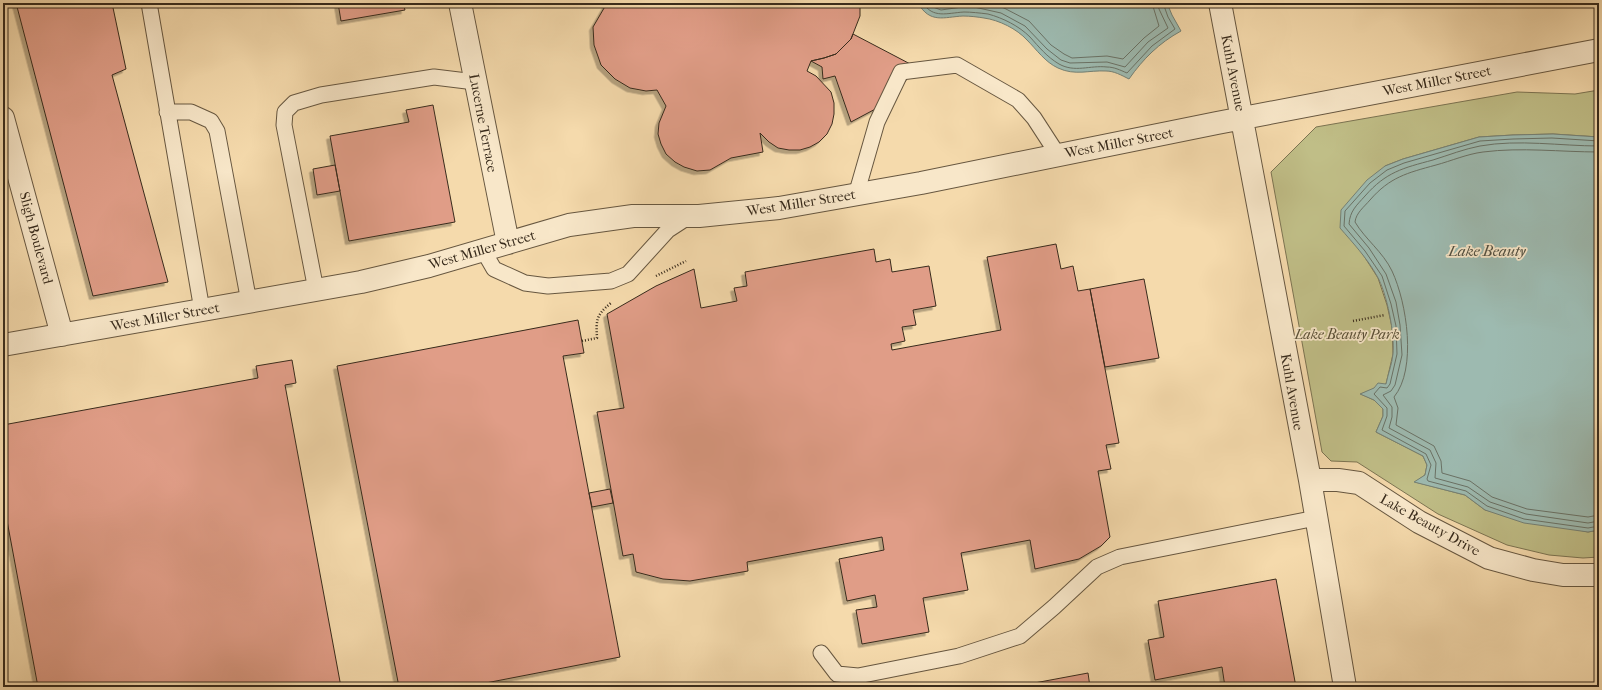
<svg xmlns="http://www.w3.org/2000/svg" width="1602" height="690" viewBox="0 0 1602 690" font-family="'IM FELL French Canon',serif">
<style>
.green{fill:#c0be87;stroke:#7c7452}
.water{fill:#9dbab0;stroke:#758175}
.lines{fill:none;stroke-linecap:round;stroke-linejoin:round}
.shore{stroke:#6a7266;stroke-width:1}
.building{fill:#e09d87;stroke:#382b1c;filter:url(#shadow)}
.service-casing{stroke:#675740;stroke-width:17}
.minor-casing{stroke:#675740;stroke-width:24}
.path{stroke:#382b1c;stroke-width:2.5;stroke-dasharray:1 2;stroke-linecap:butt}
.service{stroke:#f8e7c9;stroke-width:15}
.minor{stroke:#f8e7c9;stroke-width:22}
.labels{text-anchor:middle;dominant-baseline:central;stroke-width:3.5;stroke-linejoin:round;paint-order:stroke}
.street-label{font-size:14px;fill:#382b1c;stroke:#f8e7c9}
.park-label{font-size:14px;font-style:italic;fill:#5a5037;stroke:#f8e7c9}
.water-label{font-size:15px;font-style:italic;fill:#514f41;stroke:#f8e7c9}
</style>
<defs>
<filter id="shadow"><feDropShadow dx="-3.5" dy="3.5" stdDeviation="0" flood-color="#0004"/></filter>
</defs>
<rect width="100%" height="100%" fill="#f5daac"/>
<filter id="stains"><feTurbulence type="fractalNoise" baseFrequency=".005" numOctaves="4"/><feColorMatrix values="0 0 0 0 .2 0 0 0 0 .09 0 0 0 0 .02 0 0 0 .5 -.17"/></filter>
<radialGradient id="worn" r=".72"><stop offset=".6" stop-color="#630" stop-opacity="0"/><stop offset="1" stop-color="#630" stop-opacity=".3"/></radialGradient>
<path class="green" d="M1599,90V137L1553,134L1513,135L1479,137L1403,159L1385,166L1362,253L1378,278L1387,305L1392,327L1393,354L1386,384L1361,394L1374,400L1383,409V416L1376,432L1423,456L1427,465L1425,475L1415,482L1465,495L1485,510L1588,532L1599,530V557L1583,558L1549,555L1507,545L1438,514L1357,462L1331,461L1322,452L1271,172L1316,127L1517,92L1575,94Z"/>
<path class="water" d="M918,3H1167L1172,15L1181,31C1159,43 1143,59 1129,79C1121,75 1114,71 1106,71C1089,70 1075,76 1058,68C1045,62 1037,50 1027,40C1017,29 999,20 984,18C978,17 970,16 963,16C944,17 930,24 918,3Z
M1553,134L1599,137V530L1588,532L1524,523L1485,510L1465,495L1414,482L1425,475L1427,465L1423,456L1376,432L1383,416V409L1374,400L1360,394L1374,388L1378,383L1386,384C1388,374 1392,364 1393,354C1395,335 1387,293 1377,276C1367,258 1353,243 1340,228L1341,210L1367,180L1385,166L1403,159L1479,137L1513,135Z"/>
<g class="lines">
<path class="shore" d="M923,3C933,19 947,13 964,12C971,12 980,13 988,14C1003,18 1019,26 1030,37C1039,47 1047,57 1059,64C1075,73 1090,65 1107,67C1114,67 1120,70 1127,73L1152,46L1175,29L1168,17L1163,3
M929,3L933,7L941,10L962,7H974L1001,13L1025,26L1047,49L1061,60L1070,63L1107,62L1125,67L1148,42L1168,28L1159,9L1158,3
M987,3L1004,8L1029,21L1051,45L1064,54L1072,58L1107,56L1123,59L1144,38L1159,26L1152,3
M1599,141L1552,138L1513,139L1480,141L1404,163L1387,170L1370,183L1345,211L1344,226L1365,251L1382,276L1391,304L1396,326L1397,354L1390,384L1387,388L1380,387L1374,394L1387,408V416L1382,430L1426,454L1431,465L1427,479L1428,481L1466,491L1487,506L1524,519L1588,528L1599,526
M1599,146C1560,146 1519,139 1480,146C1464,149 1449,155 1433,160C1403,168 1386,172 1365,196C1356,206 1350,211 1349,224L1369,248L1386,274L1396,302L1400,325L1402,355L1395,385L1391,391L1383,395L1392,407V417L1389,428L1430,450L1436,463L1435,478L1468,487L1490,502L1526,514L1588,523L1599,521
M1599,152C1560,152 1522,147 1483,152C1467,154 1451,161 1436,165C1407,173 1390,177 1370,200C1364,207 1356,213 1355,222C1365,239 1383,252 1392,271C1407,303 1417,369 1394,397L1398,408L1396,425L1434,446L1441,461L1442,473L1470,481L1492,497L1527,509L1588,517L1599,515"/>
</g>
<path class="building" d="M16,3H112L126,69L112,75L168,282L93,296Z
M338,3H403L405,10L341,21Z
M607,3H860V16L851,39L836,54L824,58L811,61L807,71L816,76L831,92L834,103V114L832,124L827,134L819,142L810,147L800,150H789L778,148L769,142L760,133L763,152L731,158L710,170L697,171L684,167L675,162L666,154L661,144L658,134L659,123L666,106L657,90L646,91L630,88L615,79L601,65L594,45L593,27Z
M853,34L916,67L894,96L881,106L851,122L835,76L823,79L822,67L811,61L824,58L836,54L851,39Z
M433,105L455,222L349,241L330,136L409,122L406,110Z
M335,165L340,191L317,195L313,169Z
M1056,244L1061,269L1073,266L1078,291L1090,289L1119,443L1106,445L1111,469L1098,471L1110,537L1101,546L1079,559L1035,569L1030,540L961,553L968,590L923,598L929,632L862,644L856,610L877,607L875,595L847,601L839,559L884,550L882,537L747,562L748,571L690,581L663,579L636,572L633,554L623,556L597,412L624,408L607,314L656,286L694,269L701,308L737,301L734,288L747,286L745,272L874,249L876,262L890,259L892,272L929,266L936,306L913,310L916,325L902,327L905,341L891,344L892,350L1001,330L987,257Z
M1144,279L1159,358L1105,367L1090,289Z
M578,320L584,353L563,356L620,657L465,687H399L337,366Z
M292,360L296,383L285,385L341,687H38L3,499V425L258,378L256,366Z
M610,489L613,503L592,507L589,493Z
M1276,579L1296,687H1225L1222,667L1155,680L1148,640L1164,637L1158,601Z
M1088,673L1090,687H1013Z"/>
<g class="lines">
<defs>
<path id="service" d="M149,3L202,310
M167,112H191L211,121L217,131L249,302
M856,195L877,122L901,72L957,65L1018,100L1034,118L1058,155
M483,250L494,269L525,283L548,286L611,281L628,274L668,230L688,217
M316,290L284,125L285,112L294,103L321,95L434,77L475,82
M821,653L837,674L858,676L959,656L1020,636L1054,607L1097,567L1120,557L1316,518"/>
<path id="minor" d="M460,3L508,243
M1220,3L1310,480L1345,687
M3,118L62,335
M3,345L361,282L429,266L569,225L633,216H699L779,208L921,183L1217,123L1599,50
M1310,480H1338L1359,483L1419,522L1489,558L1533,570L1563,575H1599"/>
</defs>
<use href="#service" class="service-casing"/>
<use href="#minor" class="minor-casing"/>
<path class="path" d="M656,276L686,261
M1353,321L1385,315
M582,341L597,338C596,320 596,315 611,303"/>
<use href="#service" class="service"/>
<use href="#minor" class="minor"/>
</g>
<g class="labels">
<g class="street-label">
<text transform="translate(1233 73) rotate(79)">Kuhl Avenue</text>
<text transform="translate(1437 81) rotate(-11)">West Miller Street</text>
<text transform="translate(483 123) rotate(79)">Lucerne Terrace</text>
<text transform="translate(1119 143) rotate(-11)">West Miller Street</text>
<text transform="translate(801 203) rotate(-9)">West Miller Street</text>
<text transform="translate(36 238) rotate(75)">Sligh Boulevard</text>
<text transform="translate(482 250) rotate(-16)">West Miller Street</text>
<text transform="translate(165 317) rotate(-10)">West Miller Street</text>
<text transform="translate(1292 392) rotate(80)">Kuhl Avenue</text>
<text transform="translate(1430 525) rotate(29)">Lake Beauty Drive</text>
</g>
<g class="park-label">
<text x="1347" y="334">Lake Beauty Park</text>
</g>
<g class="water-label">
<text x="1487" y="251">Lake Beauty</text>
</g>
</g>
<rect width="1602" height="690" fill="none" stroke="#f5daac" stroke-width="16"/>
<rect x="4" y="4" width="1594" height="682" fill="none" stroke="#382b1c" stroke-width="2"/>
<rect x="8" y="8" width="1586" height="674" fill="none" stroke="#382b1c"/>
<rect width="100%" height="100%" filter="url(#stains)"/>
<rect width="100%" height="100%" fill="url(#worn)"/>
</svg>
